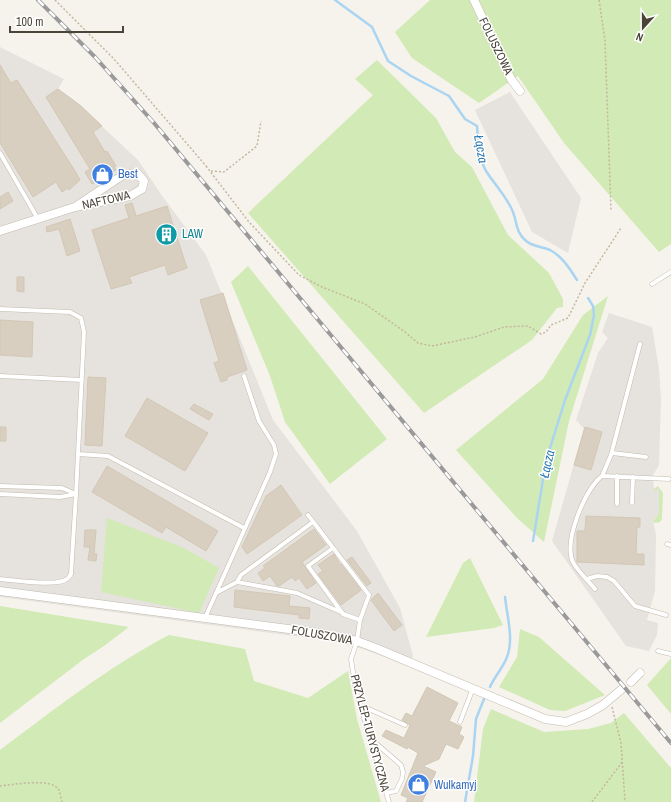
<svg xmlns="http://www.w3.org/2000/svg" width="671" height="802" viewBox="0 0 671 802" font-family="'Archivo Narrow',sans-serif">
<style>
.industrial{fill:#e6e2dd}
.green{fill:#d2eab5}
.parking{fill:#e5e3e0}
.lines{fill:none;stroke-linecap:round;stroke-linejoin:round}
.stream{stroke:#a9d4f2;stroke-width:2.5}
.building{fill:#d8cfc1;stroke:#d3c7b4}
.service-casing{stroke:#c2bbae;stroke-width:5}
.minor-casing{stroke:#c2bbae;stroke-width:9}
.path{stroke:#c4b79f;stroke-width:1.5;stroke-dasharray:2 2;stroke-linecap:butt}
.service{stroke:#fff;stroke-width:4}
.minor{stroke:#fff;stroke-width:8}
.rail-casing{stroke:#9a9a9a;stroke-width:4}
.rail{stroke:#fff;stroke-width:2.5;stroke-dasharray:8;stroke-linecap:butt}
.labels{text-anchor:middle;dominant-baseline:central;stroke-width:3;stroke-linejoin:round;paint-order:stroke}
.street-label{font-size:12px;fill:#4b4439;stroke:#fff}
.shop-label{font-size:12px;fill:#366cbe;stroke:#fff;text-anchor:start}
.culture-label{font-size:12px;fill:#0d838f;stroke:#fff;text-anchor:start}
.water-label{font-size:13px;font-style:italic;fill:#2e7ab2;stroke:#fff}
</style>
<rect width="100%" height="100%" fill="#f6f3ec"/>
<path class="industrial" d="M0,47L64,79L58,89L74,100L138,160L163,197L206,255L273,420L357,531L400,608L413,656L409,666L363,649L332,641L0,597Z
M510,92L581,198L568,253L532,232L475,110Z
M609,313L652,327L659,369L661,399L659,465L653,475L654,490L659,489V513L653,520L656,535L655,591L647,620L658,623L657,635L649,651L626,646L552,541L584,429L576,420L598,353L608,338L602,332Z"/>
<path class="green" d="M430,0H671V244L659,252L564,143L518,76L479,103L412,58L395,32Z
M377,60L436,118L455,152L472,167L508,235L549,273L563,299V307L557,308L532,340L424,413L248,213L373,95L355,79Z
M248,266L387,439L330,484L285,422L270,376L231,282Z
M608,296L569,421L544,542L517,518L456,450L543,379L583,315Z
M658,486L663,493L662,519L660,522L655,523L653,521L659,513V489L654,491V489Z
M107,518L184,548L219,568L199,613L101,592Z
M470,558L503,625L494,628L426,637L463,563Z
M0,606L129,627L104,646L84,659L0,723Z
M520,629L539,637L605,695L565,711L550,710L499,687L517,657Z
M169,635L245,649L254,681L308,698L348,671L357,719L381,802H0V750C55,709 108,667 169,635Z
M671,658V714L647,685Z
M491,709L544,732L588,729L611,723L624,713L671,768V802H474L483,729Z"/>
<path class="parking" d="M117,179L126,183L125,185L119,187L117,191L114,189L106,196L96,192Z
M78,191L81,197L52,207L49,201Z
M642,483H648L647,515L641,510Z
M659,489V513L654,517V491Z
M215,609L351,630L350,635L215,616Z
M367,634L392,643L389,650L364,641Z"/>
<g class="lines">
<path class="stream" d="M335,0L372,27L388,61L411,76L449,96L465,119L477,126C478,139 479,159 486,171C495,185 507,197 513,212C517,223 516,232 525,240C532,247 541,246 550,250C562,256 570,269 577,280
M533,541L546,461L565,400L590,335L594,315L593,306L588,298
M490,687C494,677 503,668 507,657C514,639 507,616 505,597
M465,802L473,756L476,719L484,699"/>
</g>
<path class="building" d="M0,65L11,83L17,80L75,171L80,180L69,190L68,188L62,192L56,182L33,197L0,143Z
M58,89L81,106L102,126L93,132L105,152L107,151L116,166L114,167L116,170L92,184L85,172L90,169L46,97Z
M8,192L13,201L0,209V197Z
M132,203L136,216L167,206L187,268L168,275L165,265L129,277L132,283L111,289L92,230L129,218L125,205Z
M70,219L80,251L67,256L59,229L47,232L46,227Z
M17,277H24V292L17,291Z
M223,293L247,370L227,377V380L221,382L214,363L219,361L200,300Z
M0,320L33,322L32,357L0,355Z
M88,377L106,378L102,446L85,445Z
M147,398L208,433L185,471L125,436Z
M194,404L213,414L209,420L190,409Z
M0,427H6V441H0Z
M585,427L602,432L591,470L574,465Z
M107,466L218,531L206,551L166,527L162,533L92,492Z
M281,485L302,515L247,554L242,547L266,496Z
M586,516L640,518V527H637L636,554H644V565L577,562V531H585Z
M314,529L326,545L302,562L316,583L307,589L299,578L295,581L292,577L279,586H277L270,576L263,581L258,573L265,568L263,566Z
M85,530H96L94,554H97L96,561L88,560L90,547H84Z
M334,554L340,565L341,564L361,590L341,605L318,574L323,571L318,565Z
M352,557L371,583L367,586L347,560Z
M235,590L290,596L289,606L310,608L309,619L299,618V615L234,607Z
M378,593L402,625L394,631L371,600Z
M427,687L458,703L449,721L462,727L459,734L464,737L458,749L446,744L439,759L423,766L436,772L422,802H406L408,798L401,795L418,753L408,747L407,749L382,736L386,730L404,738L410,725L402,720L406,713L412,716Z"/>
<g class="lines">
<defs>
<path id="service" d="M0,153L38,219
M652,284L671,272
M0,309L70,312L81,318L84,332L76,494L60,497L0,494
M0,376L82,380
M612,453L646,457
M78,454L108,456L244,528
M602,476L611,455L640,344
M0,486L62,488L76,494L71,574C70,576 69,578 67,579C58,587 13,580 0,579
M632,503L633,477
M617,504V476
M308,515L369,595L360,620L343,614L308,566L333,548
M667,544L671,545
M587,579L597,576L607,577L614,581L635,606L666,615
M237,582L241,575L313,522
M595,589C588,580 576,570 572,560C565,538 585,489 602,476L669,479
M216,593L237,582L297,593L343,613
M205,618L270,472L276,454L274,445L259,421L244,376
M360,620L357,641L351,659L356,691L389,802
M658,651L671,654
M362,706L405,725
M460,722L473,688
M371,739L401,765L403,772L402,779L396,791L387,793"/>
<path id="minor" d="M474,0L511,79L520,91
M0,231L75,207L130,196L142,189L144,181L137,173L123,175L75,207
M0,591L319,633L357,641L378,649L545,719L566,722L587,714L603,705L622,689
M631,682L640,673"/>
</defs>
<use href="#service" class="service-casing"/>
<use href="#minor" class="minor-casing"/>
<path class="path" d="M55,0L114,59L207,167
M599,0L605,40L611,211
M206,166L249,222L299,275L322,287L365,304L405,332L418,343L432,346L475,337L504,327L528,326L541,334L546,332L551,325L568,318L585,283L621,228
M211,171L224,172L257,146L261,121
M612,707L621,743L625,802
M0,786C12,785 52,777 59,790C60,793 61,798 62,802
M592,802L623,761"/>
<use href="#service" class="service"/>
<use href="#minor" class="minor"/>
<defs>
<path id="rail" d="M38,0L95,57L154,123L671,743"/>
</defs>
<use href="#rail" class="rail-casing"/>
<use href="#rail" class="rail"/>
</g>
<defs>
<symbol id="shop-disc" viewBox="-11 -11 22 22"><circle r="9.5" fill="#3f7fe0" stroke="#fff"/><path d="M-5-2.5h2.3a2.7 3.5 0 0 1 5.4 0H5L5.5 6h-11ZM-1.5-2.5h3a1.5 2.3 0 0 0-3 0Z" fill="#fff"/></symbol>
<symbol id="building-disc" viewBox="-11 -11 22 22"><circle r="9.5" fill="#0f9aa8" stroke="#fff"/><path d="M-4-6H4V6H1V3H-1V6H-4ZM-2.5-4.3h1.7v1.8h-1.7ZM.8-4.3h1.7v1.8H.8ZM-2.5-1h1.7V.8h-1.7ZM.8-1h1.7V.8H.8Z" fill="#fff"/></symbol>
</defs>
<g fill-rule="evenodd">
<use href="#shop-disc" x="90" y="162" width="25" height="25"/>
<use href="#building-disc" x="154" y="222" width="25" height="25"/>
<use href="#shop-disc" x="406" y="772" width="25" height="25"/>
</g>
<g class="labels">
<g class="street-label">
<text transform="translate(496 46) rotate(64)">FOLUSZOWA</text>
<text transform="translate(106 200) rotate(-13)">NAFTOWA</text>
<text transform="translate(322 635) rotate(10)">FOLUSZOWA</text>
<text transform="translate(370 733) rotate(75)">PRZYLEP-TURYSTYCZNA</text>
</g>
<g class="shop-label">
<text x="118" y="174">Best</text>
<text x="434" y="785">Wulkamyj</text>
</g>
<g class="culture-label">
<text x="182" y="234">LAW</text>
</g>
<g class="water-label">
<text transform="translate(481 149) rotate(80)">Łącza</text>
<text transform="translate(547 464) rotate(-77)">Łącza</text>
</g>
</g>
<g transform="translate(643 28) rotate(201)" stroke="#ffffff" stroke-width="3" paint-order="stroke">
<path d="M0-3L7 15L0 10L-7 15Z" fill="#4b4439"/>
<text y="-6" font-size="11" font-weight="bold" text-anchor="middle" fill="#4b4439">N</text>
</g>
<path d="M10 26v6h113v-6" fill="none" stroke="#4b4439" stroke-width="2"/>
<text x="16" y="26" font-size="12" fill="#4b4439" stroke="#ffffff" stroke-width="3" paint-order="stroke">100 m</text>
</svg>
